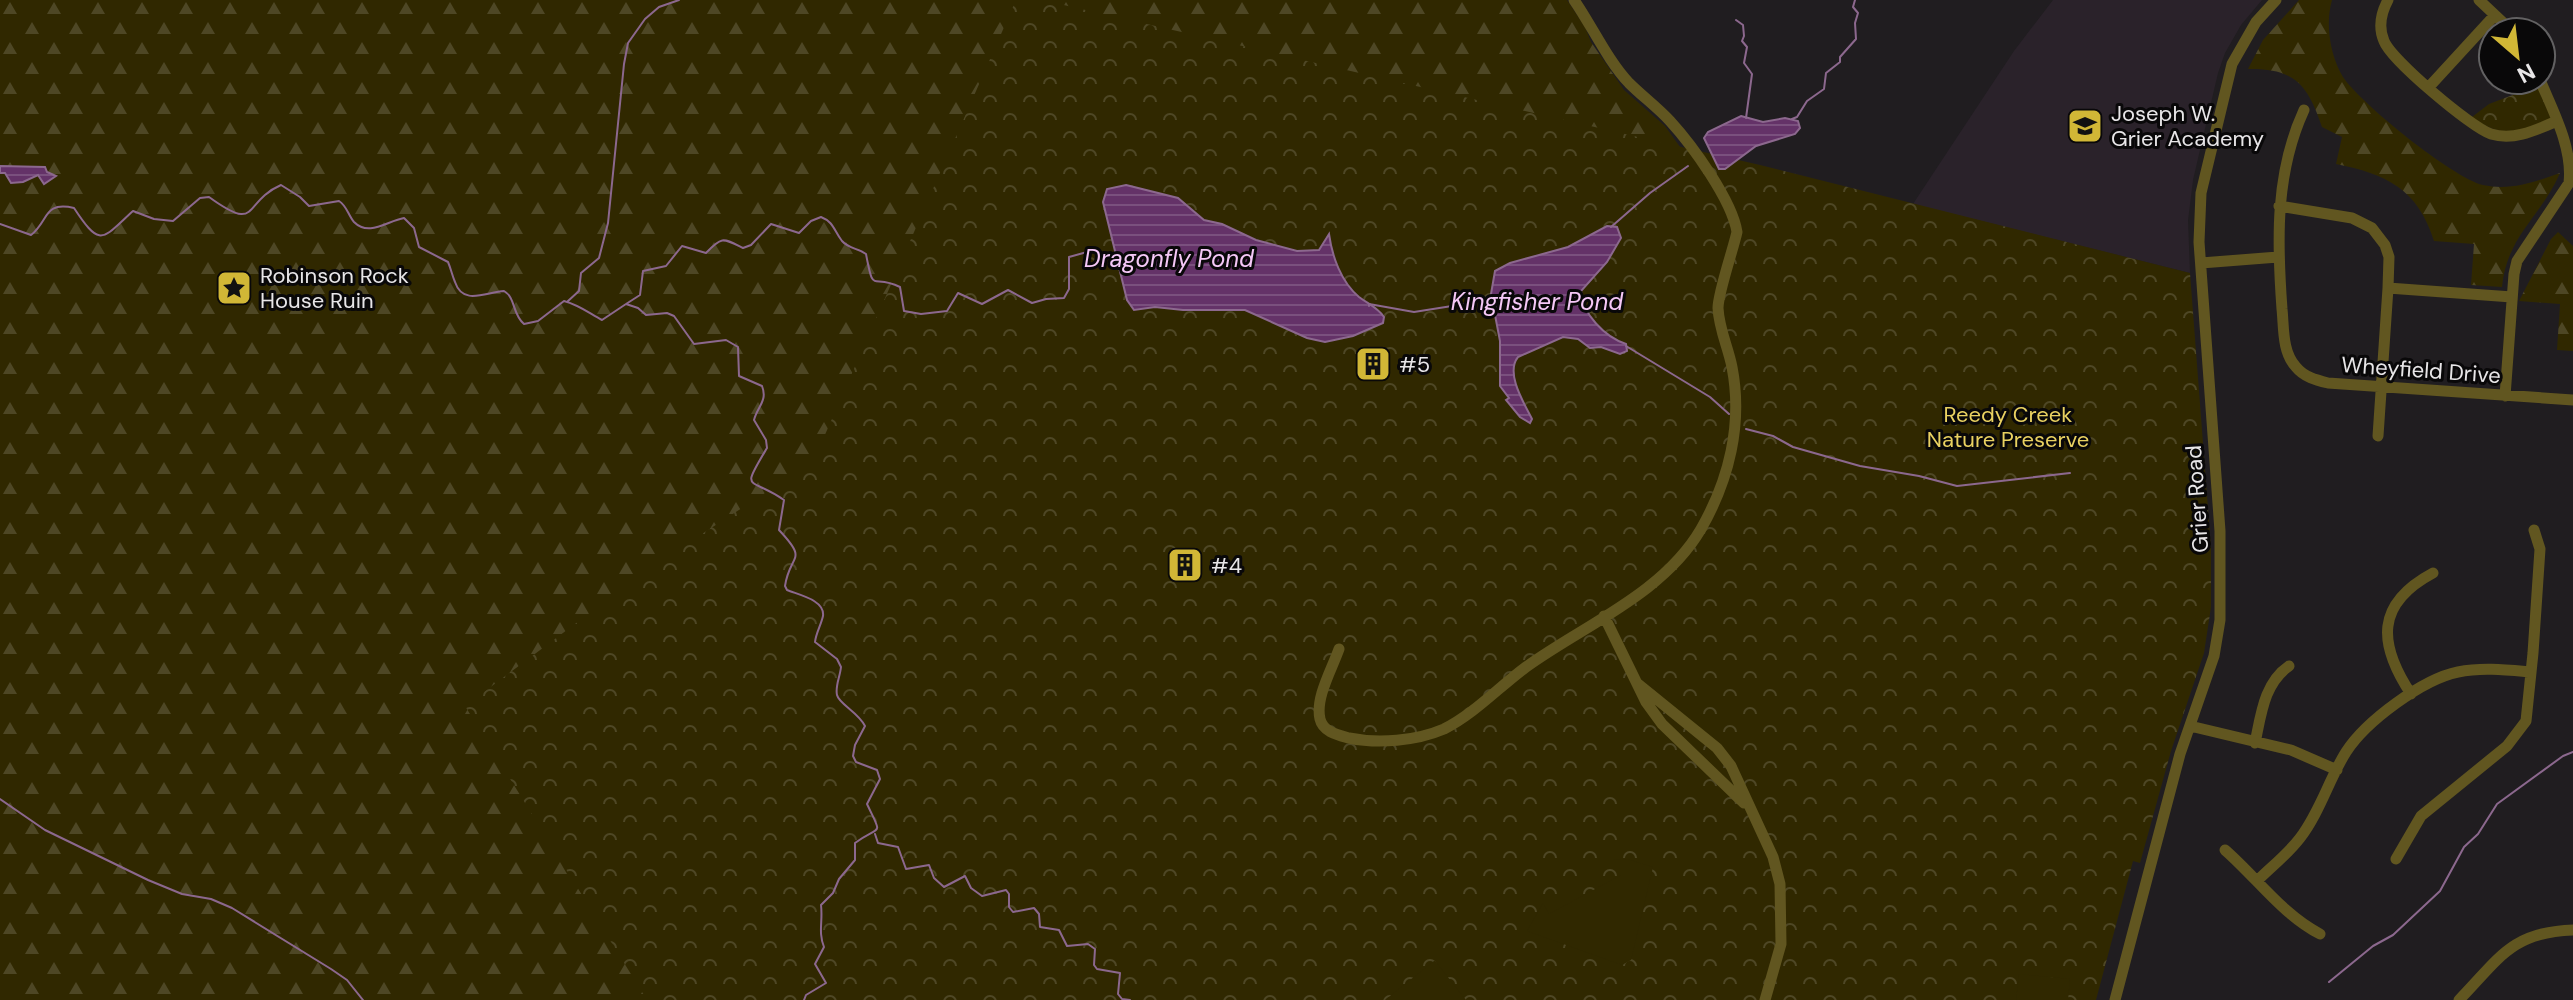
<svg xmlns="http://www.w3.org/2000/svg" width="2573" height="1000" viewBox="0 0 2573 1000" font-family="'DM Sans',sans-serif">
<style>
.built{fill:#2a222a}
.forest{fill:url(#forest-firs)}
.park{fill:url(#park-crowns)}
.garden{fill:#302800}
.water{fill:url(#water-rules);stroke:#8c688e;stroke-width:2}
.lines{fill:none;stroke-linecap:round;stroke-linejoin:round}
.stream{stroke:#8c688e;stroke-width:2}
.minor{stroke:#615620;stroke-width:11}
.labels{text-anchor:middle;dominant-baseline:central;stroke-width:6;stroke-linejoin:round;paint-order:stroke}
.poi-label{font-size:22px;fill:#e8e6e8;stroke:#090809;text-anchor:start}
.street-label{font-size:22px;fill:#e8e6e8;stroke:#090809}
.park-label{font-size:22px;fill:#e9d161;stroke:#090809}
.water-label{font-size:24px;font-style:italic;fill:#f5c8f7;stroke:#090809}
</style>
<defs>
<pattern id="forest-firs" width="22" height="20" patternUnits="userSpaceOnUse" patternTransform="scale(2)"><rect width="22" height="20" fill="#302800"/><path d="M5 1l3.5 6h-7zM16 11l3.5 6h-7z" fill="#4e4725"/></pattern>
<pattern id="park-crowns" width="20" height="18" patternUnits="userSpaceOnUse" patternTransform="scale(2)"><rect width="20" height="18" fill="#302800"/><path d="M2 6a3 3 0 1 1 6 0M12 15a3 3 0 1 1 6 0" fill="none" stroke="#4e4725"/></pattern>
<pattern id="water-rules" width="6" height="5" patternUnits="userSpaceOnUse" patternTransform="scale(2)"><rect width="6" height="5" fill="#643268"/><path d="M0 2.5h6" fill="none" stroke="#7a507e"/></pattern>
</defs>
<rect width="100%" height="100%" fill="#201d20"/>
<path class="built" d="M2053,0H2262L2241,25L2225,53L2218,73L2193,180L2188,220L2190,273L1913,204L2014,51Z"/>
<path class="forest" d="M0,0H1567L1585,27L1591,42L1624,90L1665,126L1721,204L1379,1000H0Z
M2299,0H2332C2325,24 2330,55 2343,77C2360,103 2453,178 2483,185C2510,191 2535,182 2560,173C2541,217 2507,235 2502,287L2471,285L2474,244L2434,241C2418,189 2386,174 2336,164L2342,137L2322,127C2308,86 2296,68 2248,69L2263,40Z
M2558,232L2573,246V351L2557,350L2560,304L2519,301L2551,239Z"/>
<path class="park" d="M1016,0H1042L1760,165L2190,273L2211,548V607L2204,653L2171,751L2140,863L2133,861L2096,1000H647L465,706L654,565L813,462Z
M2539,85L2551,118C2517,134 2503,139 2472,117L2489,104Z"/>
<path class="garden" d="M1613,859L1630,860L1653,867L1631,960L1622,965L1527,931L1543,903L1549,914L1621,875Z
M1435,961L1466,1000H1385L1434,961Z
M2019,974L2070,979L2068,1000H2016Z"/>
<path class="water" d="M1741,116L1763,122L1785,118L1798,121L1800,128L1795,134L1756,146L1725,169H1719L1704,138L1708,132Z
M0,166L45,167L47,172L56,176L44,184L38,175L23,182L11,183L5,173H0Z
M1126,185L1178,198L1204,220L1222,224L1256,240L1297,251L1319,250L1329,234C1332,256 1341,282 1359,297C1368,304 1377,307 1384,317L1383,323L1353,336L1325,342L1307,338L1245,310H1183L1155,307L1134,310L1127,300L1103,202L1107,189Z
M1607,226L1617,227L1621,238L1607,262L1581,291C1582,314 1605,337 1626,344L1627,351L1620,354L1601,347L1590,348L1578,339L1563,337L1518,357C1505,373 1524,403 1532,419L1530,423L1520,417L1506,400L1509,398L1500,386V341L1491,294L1495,271L1510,263L1568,247Z"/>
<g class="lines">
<path class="stream" d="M1736,20L1743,25L1744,36L1742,41L1747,47L1744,63L1752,74L1746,118
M1792,119L1797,117L1807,101L1824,89L1826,73L1840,62V57L1856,39L1855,23L1858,13L1853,7L1855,0
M0,224L31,235C49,221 43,201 74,208C101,249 102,239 133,211L154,219L173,221L200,198L209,197C260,234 242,202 281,185L300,197L309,206L339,201C347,206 348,215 354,222C369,237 387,221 404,218L414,228L419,247L448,262C451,269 452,275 455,282C463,306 486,292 504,291C516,298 512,314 524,324L538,321L564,301C579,305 589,313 602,320L626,304L638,308L646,315L667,313L674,316L694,344L726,340L738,347L739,376L762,386C768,401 757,407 754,420L766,440L767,448C740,493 749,476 784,500L779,530C809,562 790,553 785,586L787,590C799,595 825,600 823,616C821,625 816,633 815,642L837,659L841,667C840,677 835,686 837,695C839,704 858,712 865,726L855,745L853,756L856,762L877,770L880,779L867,804C883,838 881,824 855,843V860L839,879L833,893L821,905C823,921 818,932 824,947L815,964L826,983L806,995L804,1000
M1611,227L1650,193L1688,166
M568,301L579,291L581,273L599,258L608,223L624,64L628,43L645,19L659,7L679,0
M626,304L640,295L643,271L666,266L682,246L706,253C722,236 723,238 743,248L751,245L771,224L799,233L811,221L821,217C834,222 834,231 842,241C849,249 858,248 866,254C874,296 871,273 900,287L904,311L921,314L947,311L958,293L982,304L1008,290L1032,303L1046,299L1064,298L1069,289V257L1087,252
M1369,306V304L1414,312L1471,303
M1626,346L1710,397L1729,414
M1746,429L1773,436L1793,447L1860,466L1919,476L1957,486L2070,473
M0,799L45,830L148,880L182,894L211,899L232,908L331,969L347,980L363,1000
M875,834L878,843L898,847L906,869L929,865L934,878L944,887L965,876L971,888L982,896L1006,890L1009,894V907L1013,912L1034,908L1039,914L1040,927L1059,930L1067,946L1088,944L1095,949L1094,965L1097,969L1120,973L1118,994L1122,999L1130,1000
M2329,982L2373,946L2393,935L2440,891L2464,847L2478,834L2497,804L2563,756L2573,752"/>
<path class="minor" d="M2388,0C2381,13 2378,27 2384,41C2391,60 2472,128 2491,134C2514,141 2536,130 2557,121
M2479,0L2513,32
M2428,88L2495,15
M2304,110C2275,173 2277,241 2282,309C2284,328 2282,352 2296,367C2304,377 2316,380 2328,383L2573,400
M2279,206L2352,218L2372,228L2385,245L2389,257L2388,288L2378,436
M2201,263L2278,257
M2388,288L2512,297
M2505,396L2514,274L2517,261L2569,183C2573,148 2553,111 2540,80
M1604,616L1646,702L1662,724L1744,803
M1339,649C1332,669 1315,698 1320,719C1323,732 1338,735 1349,738C1378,744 1416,741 1444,729C1474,714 1499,687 1526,667C1584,625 1663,594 1701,529C1729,480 1743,424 1732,367C1728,347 1719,329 1718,308C1718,293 1733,250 1737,232C1732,200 1692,145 1670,121C1657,107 1642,96 1629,83C1608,61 1592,26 1574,0
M1638,684L1717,748L1731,766L1773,857L1780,884L1781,944L1765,1000
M2411,694C2378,644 2375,604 2433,573
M2190,726L2291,750L2337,770
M2255,743C2261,715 2264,683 2289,666
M2225,850C2257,878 2282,914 2320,934
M2396,859L2421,816L2507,746L2526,721L2533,653L2540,549L2534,530
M2257,881C2271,867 2288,854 2300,838C2320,812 2329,779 2346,752C2366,721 2423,679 2458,672C2482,667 2508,670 2531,672
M2115,1000L2180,754L2214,656L2220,620V531L2199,242L2201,193L2232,64L2256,22L2276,0
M2459,1000C2499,959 2511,932 2573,930"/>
</g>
<defs>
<symbol id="school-square" viewBox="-11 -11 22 22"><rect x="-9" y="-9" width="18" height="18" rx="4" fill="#d1b736" stroke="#090809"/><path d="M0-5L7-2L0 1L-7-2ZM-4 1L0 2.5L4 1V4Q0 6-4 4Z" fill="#111"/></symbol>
<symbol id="sight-square" viewBox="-11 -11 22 22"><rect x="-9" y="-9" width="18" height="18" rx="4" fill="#d1b736" stroke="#090809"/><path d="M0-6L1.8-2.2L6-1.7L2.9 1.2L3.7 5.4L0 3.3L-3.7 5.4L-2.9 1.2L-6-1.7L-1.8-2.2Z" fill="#111"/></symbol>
<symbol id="building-square" viewBox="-11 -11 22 22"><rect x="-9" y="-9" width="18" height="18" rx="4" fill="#d1b736" stroke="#090809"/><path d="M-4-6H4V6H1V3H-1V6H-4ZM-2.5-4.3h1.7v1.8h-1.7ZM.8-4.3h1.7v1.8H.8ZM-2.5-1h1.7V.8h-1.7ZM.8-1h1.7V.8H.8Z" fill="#111"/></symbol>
</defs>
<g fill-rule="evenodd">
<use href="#school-square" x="2065" y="106" width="40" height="40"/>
<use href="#sight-square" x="214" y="268" width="40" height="40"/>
<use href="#building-square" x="1353" y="344" width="40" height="40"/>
<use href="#building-square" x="1165" y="545" width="40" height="40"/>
</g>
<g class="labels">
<g class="poi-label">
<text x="2111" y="113">Joseph W.<tspan x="2111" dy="25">Grier Academy</tspan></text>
<text x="260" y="275">Robinson Rock<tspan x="260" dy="25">House Ruin</tspan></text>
<text x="1399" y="364">#5</text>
<text x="1211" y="565">#4</text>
</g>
<g class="street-label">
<text transform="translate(2421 370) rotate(4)">Wheyfield Drive</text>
<text transform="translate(2197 499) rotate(-94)">Grier Road</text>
</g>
<g class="park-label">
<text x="2008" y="414">Reedy Creek<tspan x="2008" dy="25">Nature Preserve</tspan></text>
</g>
<g class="water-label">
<text x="1169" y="258">Dragonfly Pond</text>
<text x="1537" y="301">Kingfisher Pond</text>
</g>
</g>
<g transform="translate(2517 56) rotate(152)"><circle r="38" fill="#090809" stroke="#626162" stroke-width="2"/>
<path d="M0-6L14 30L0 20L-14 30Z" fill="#d1b736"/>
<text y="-12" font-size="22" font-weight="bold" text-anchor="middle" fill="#e8e6e8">N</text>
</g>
</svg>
